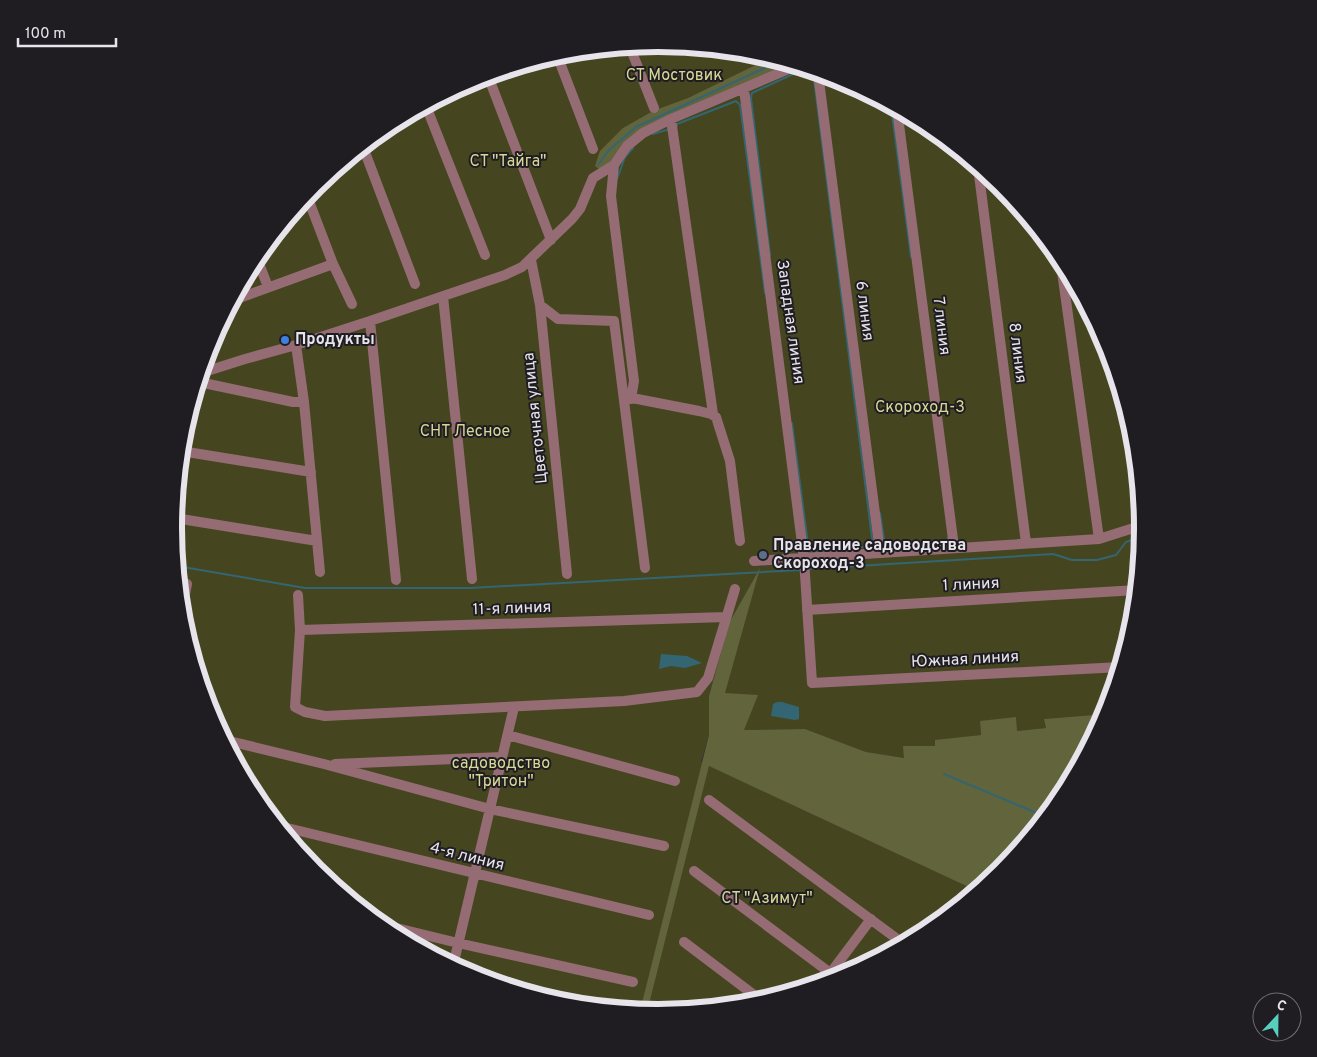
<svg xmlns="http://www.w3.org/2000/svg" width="1317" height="1057" viewBox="0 0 1317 1057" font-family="Overpass,sans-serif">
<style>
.green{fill:#454620}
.forest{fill:#62643c}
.water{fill:#336672}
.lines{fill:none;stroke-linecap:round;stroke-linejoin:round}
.stream{stroke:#336672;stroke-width:2}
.minor{stroke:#956c74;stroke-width:10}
.shop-dot{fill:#3f7fe0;stroke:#1f1d22;stroke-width:2}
.service-dot{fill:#5c6f8a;stroke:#1f1d22;stroke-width:2}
.labels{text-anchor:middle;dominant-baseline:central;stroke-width:4;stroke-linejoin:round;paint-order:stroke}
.park-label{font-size:16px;fill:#d6d995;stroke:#1f1d22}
.street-label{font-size:16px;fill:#e7e4eb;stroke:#1f1d22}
.poi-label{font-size:16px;font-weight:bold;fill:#e7e4eb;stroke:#1f1d22;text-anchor:start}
.rim{fill:none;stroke:#e7e4eb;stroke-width:6}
</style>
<rect width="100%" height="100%" fill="#39343f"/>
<path class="green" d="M659,44L753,53L844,81L928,126L1001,186L1062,259L1106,343L1134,434L1143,529L1134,623L1106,714L1045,719L1046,728L1017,731L980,721L981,735L935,741L936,746H904V758L866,752L805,729L744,730L724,693L758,571L729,623L709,696V735L701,762L977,891L928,932L844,976L753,1004L658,1013L564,1004L473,976L389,931L316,871L255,798L211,714L183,623L174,528L183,434L211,343L256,259L316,186L389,125L473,81L564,53Z"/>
<path class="forest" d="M770,58L791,65L649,125L611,163L599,169L595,166L600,151L623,128L653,111L688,98Z
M760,568L725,693L758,695L744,730L805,729L866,752L904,758L903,746H935V740L981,735L980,721L1016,717L1017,731L1046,728L1044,719L1106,714L1061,798L1001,871L977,891L709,766L647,1012L640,1011L709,735V696L729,623Z"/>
<path class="water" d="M661,654L687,656L702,663L685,668L671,666L659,669Z
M777,702H782L799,707V719L795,720L771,716L773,704Z"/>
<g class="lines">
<path class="stream" d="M891,106L911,257
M677,126V124L736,101L740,105L765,293
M653,134L670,129
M598,165L608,151L636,127L780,61
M617,179L625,157L633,148
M770,255L751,98L752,93L804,69
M792,423L809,552L873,546L813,71
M880,513L885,546L943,543L947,540L949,536
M177,566L305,588H470L800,570
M807,569L1053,554L1072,560H1097L1116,555L1126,542L1143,536
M944,774L1046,817"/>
<path class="minor" d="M630,47L654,108
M557,55L593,149
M818,73L880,552
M488,76L551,240
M744,89L804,559L812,683L1121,667
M426,106L485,255
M897,109L954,547
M671,119L713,414
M363,147L415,284
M614,165L611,196L634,381L631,399
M978,167L1026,543
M307,196L333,264L352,304
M1060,257L1099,539
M257,258L268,287
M531,260L540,305L567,574
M443,296L472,579
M234,300L333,264
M540,305L558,319L614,321L645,568
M370,321L396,580
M296,345L304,402L320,572
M201,373L245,359L296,345L370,321L505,275L522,267L572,219L580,209L593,178L614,165L627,146L643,133L671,119L796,66
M199,382L293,402H304
M627,397L699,411L711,414L716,417L730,461L740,541
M181,451L311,472
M175,518L317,541
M754,561L1099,539L1143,525
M298,595L300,630L295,707L305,712L325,716L624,701L697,692L708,678L735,589
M182,610L187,584
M807,610L1137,590
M300,630L726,617
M508,735L675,781
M225,740L324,764L490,809L664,846
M335,764L502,757
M709,800L904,944
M279,826L649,915
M694,871L837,978
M380,924L458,943L633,982
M684,942L762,1001
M453,966L514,707
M823,983L871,919"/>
</g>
<circle class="shop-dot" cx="285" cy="340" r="5"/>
<circle class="service-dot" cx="763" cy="555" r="5"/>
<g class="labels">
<g class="park-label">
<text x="674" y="76">СТ Мостовик</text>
<text x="508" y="162">СТ "Тайга"</text>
<text x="920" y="408">Скороход-3</text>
<text x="465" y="432">СНТ Лесное</text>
<text x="501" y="764">садоводство<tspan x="501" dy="18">"Тритон"</tspan></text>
<text x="767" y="899">СТ "Азимут"</text>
</g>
<g class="street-label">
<text transform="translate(864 311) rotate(83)">6 линия</text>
<text transform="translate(790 322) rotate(82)">Западная линия</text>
<text transform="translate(941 326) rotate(83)">7 линия</text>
<text transform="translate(1017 353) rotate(83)">8 линия</text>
<text transform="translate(536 418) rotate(-96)">Цветочная улица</text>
<text transform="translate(971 585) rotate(-3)">1 линия</text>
<text transform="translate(512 609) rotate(-2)">11-я линия</text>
<text transform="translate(965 660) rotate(-3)">Южная линия</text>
<text transform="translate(467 857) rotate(14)">4-я линия</text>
</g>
<g class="poi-label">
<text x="295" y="340">Продукты</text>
<text x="773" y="546">Правление садоводства<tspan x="773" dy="18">Скороход-3</tspan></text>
</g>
</g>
<path d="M0 0H1317V1057H0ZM182 528a476 476 0 1 1 952 0a476 476 0 1 1-952 0Z" fill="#1f1d22" fill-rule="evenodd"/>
<path class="rim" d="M182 528a476 476 0 1 1 952 0a476 476 0 1 1-952 0Z"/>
<g transform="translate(1277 1017) rotate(22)"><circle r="24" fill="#1f1d22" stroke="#6f6d72"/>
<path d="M0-4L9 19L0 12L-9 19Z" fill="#58cebf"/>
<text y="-8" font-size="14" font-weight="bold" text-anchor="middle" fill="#e7e4eb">С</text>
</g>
<path d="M18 38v8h98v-8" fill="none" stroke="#e7e4eb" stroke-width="2.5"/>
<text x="25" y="38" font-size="15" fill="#e7e4eb" stroke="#1f1d22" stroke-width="4" paint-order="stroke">100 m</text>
</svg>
